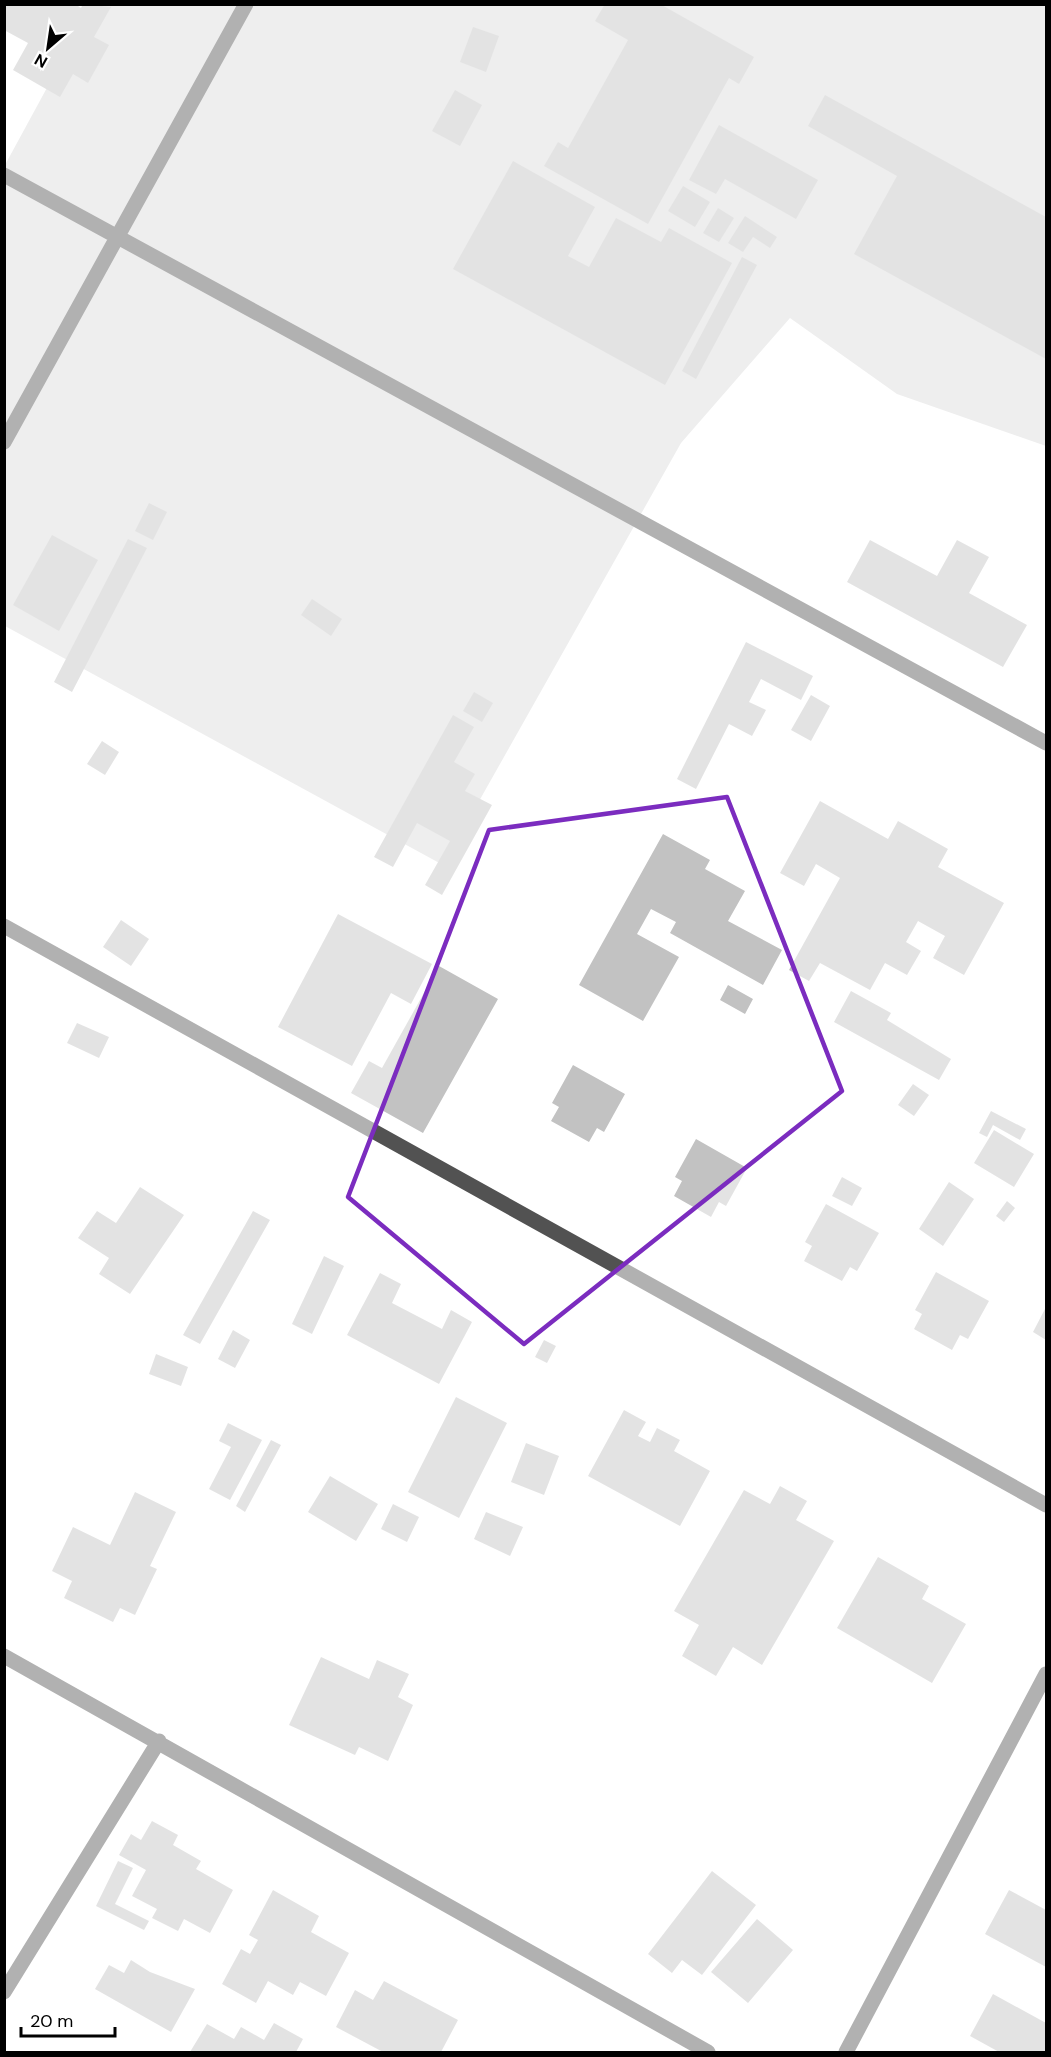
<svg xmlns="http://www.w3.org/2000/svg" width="1051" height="2057" viewBox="0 0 1051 2057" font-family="'DM Sans',sans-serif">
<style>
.green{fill:#d9d9d9}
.building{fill:#c2c2c2}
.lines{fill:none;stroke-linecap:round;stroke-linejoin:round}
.minor{stroke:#525252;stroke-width:15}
.marked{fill:none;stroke:#7b2cbf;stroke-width:4.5;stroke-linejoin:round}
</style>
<rect width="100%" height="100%" fill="#fff"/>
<path class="green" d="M92,5H1046V446L897,394L790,318L681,443L443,865L5,626V165Z"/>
<path class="building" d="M4,4H75L81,8L83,4L111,7L94,37L109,45L88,83L73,74L60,97L13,70L28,43L4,30Z
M605,4H660L754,57L739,84L729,78L648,224L544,166L558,142L568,148L628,40L595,21Z
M473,27L499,36L486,72L460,62Z
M455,90L482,105L460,146L432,131Z
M825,95L1046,217V359L854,254L897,176L808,126Z
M719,125L818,180L796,219L725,179L716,194L689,180Z
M513,161L595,207L568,256L589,267L616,218L661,242L669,228L732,263L665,385L453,269Z
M683,186L710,202L695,227L668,211Z
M718,208L734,218L719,242L703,233Z
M745,216L777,237L770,248L753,237L743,252L728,243Z
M742,257L757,265L696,379L682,371Z
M149,503L167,512L153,540L135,531Z
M52,535L98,560L59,631L13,605Z
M128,539L147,548L72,692L54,682Z
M870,540L937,576L957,540L989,557L969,593L1027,625L1003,667L847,582Z
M312,599L342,619L331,636L301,615Z
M746,642L813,676L801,700L761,679L749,702L766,710L752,736L729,724L696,789L677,779Z
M474,692L493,703L482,722L463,711Z
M811,695L830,706L811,741L791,730Z
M453,715L474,727L454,762L475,774L465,791L492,805L442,895L425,885L450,841L417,823L393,867L374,857Z
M102,741L119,752L105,775L87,764Z
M820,801L888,839L898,821L948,849L938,867L1004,903L964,975L933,958L945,936L918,921L906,942L921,951L907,975L885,963L870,990L820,963L809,981L789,970L840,878L816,864L804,886L780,873Z
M663,834L710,860L705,869L745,891L728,921L782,950L763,985L670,933L676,922L651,909L637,934L679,957L643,1021L579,985Z
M338,914L432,964L411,1004L391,993L352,1066L278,1027Z
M121,920L149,939L131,966L103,947Z
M439,966L498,999L423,1133L351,1093L369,1061L382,1068Z
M728,985L753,999L745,1014L720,1000Z
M851,991L891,1013L887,1020L951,1059L939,1080L834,1022Z
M77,1023L109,1037L99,1058L67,1043Z
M573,1065L625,1094L604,1132L597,1128L589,1142L551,1121L559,1107L552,1103Z
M913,1084L929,1095L914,1116L898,1105Z
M991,1111L1026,1129L1020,1140L993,1125L987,1137L979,1133Z
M994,1130L1034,1154L1014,1187L974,1163Z
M696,1139L747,1168L726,1206L719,1202L711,1217L674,1196L682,1181L675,1177Z
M842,1177L862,1188L852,1206L832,1196Z
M949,1182L974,1199L943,1246L919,1229Z
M140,1187L184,1215L130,1294L99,1274L109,1258L78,1238L97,1211L116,1223Z
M1007,1201L1015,1208L1004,1222L996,1216Z
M826,1204L879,1233L857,1271L850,1267L842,1281L804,1261L812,1246L805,1242Z
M253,1211L270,1220L200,1344L183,1335Z
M324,1256L344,1266L312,1334L292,1324Z
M936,1272L989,1301L968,1339L960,1335L952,1350L914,1329L922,1314L915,1310Z
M380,1273L401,1284L392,1303L442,1329L451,1310L472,1322L439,1384L347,1335Z
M1046,1307V1340L1033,1332Z
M233,1330L250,1340L235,1368L218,1359Z
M544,1340L556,1346L547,1363L535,1357Z
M156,1354L188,1367L181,1386L149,1374Z
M456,1397L507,1423L459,1518L408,1492Z
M624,1410L646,1422L638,1436L650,1442L657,1428L680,1440L674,1451L710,1471L680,1526L588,1476Z
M228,1423L262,1440L230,1500L209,1489L231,1447L219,1441Z
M271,1440L281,1445L245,1512L236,1506Z
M526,1443L559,1456L544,1495L511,1482Z
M330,1476L378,1504L356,1541L308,1512Z
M780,1486L807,1501L796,1520L834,1541L762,1665L733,1647L716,1676L682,1656L699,1625L674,1611L744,1490L770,1504Z
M135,1492L176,1512L150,1566L157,1569L135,1615L120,1608L113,1622L64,1598L72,1581L52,1571L73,1527L110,1545Z
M393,1504L419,1517L407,1542L381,1529Z
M486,1512L523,1527L510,1556L474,1539Z
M878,1557L929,1586L922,1599L966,1624L932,1683L837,1628Z
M321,1657L369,1679L377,1660L409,1674L398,1697L413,1705L388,1761L359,1747L355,1755L289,1725Z
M152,1821L178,1835L173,1845L201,1861L196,1869L233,1890L210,1933L184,1919L178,1931L152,1918L157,1909L132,1896L146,1870L119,1855L131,1834L141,1840Z
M118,1861L133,1868L115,1904L149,1921L144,1930L96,1906Z
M712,1871L756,1905L702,1975L682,1960L672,1973L648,1954Z
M273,1890L319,1916L311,1932L349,1953L326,1996L300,1982L293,1995L268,1981L256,2003L222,1984L241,1949L250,1954L258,1940L249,1935Z
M1009,1890L1046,1910V1967L985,1934Z
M757,1919L793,1950L748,2003L711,1972Z
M131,1960L150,1972L195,1989L171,2032L95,1989L109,1965L124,1973Z
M384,1981L458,2020L441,2052H383L336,2027L355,1990L373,2000Z
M993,1994L1046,2023V2052H999L970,2036Z
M274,2023L303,2039L296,2052H190L207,2024L234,2039L241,2027L264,2040Z"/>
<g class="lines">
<path class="minor" d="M4,175L1046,743
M4,442L246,4
M4,926L1046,1505
M4,1656L708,2052
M4,1992L159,1741
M846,2052L1046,1674"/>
</g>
<path d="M0 0H1051V2057H0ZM727,797L842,1091L524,1344L348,1197L489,830Z" fill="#fff" fill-opacity=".55" fill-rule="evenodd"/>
<path class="marked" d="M727,797L842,1091L524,1344L348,1197L489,830Z"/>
<rect width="1051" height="2057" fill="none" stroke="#000000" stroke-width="12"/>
<g transform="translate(48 48) rotate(209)" stroke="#ffffff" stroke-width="4.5" paint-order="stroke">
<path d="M0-4.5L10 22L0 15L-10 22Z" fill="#000000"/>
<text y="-9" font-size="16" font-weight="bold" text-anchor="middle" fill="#000000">N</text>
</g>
<path d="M21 2027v9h94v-9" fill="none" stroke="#000000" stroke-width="3"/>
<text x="30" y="2027" font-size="18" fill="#000000" stroke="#ffffff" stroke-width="4.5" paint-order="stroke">20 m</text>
</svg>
